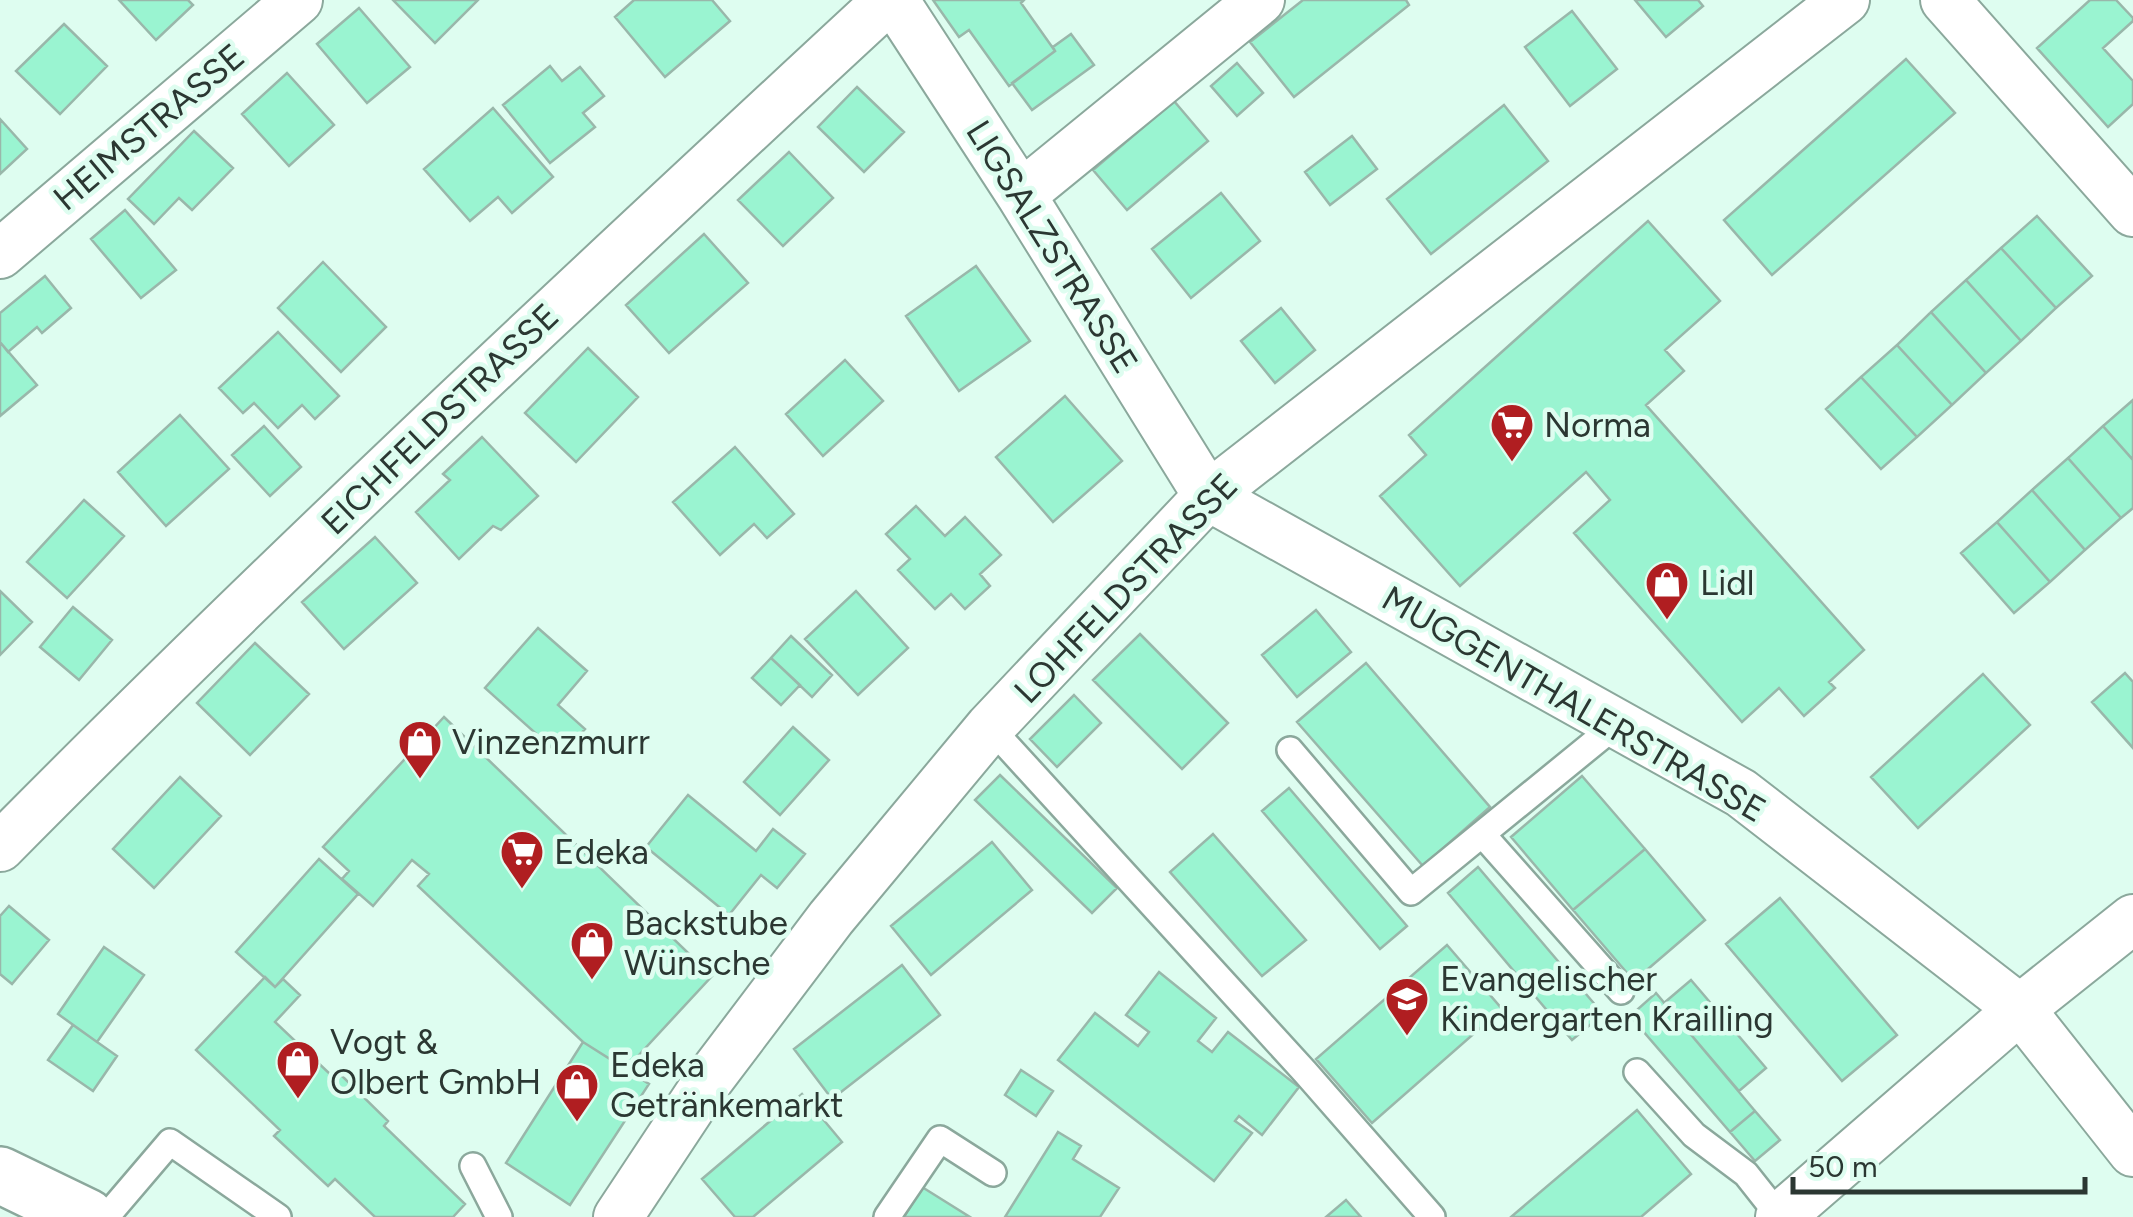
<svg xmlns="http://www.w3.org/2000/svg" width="2133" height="1217" viewBox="0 0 2133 1217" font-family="Figtree,sans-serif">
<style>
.building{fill:#9af4d1;stroke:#99b7aa;stroke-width:2.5}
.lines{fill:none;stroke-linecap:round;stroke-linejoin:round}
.service-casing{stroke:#8ba89c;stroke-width:30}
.minor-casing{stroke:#8ba89c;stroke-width:52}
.secondary-casing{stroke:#8ba89c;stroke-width:60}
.service{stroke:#fff;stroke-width:25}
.minor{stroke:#fff;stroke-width:48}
.secondary{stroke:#fff;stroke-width:55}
.labels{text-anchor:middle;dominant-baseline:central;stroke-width:9;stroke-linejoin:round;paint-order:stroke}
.street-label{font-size:35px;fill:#2b3732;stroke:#defdf0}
.poi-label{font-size:35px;fill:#2b3732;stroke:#defdf0;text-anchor:start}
</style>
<rect width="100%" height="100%" fill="#defdf0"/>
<path class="building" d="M119,0H188L193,5L156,40Z
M393,0H478L435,43Z
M634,0H712L730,21L665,77L615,17Z
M933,0H1024L1021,3L1055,51L1009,86L969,30L959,37Z
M1303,0H1406L1409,5L1294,97L1250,42Z
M1635,0H1698L1703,6L1666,37Z
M2090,0H2116L2133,18V21L2103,48L2133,81V104L2108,127L2037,48Z
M359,8L410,67L367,103L317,44Z
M1572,11L1617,69L1570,106L1525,47Z
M64,24L107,66L60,114L16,71Z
M1071,34L1094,65L1032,110L1012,83L1055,51L1053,47Z
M1906,59L1955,113L1772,275L1724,220Z
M1237,63L1263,93L1237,116L1211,86Z
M550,66L562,81L580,67L604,96L583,113L595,127L550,163L503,105Z
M287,73L334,125L289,166L242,114Z
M857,87L904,132L864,172L818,127Z
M1174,101L1208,141L1127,210L1093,170Z
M1504,105L1548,161L1431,254L1387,199Z
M493,108L553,177L512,213L498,197L470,221L424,169Z
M0,119L27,149L0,174Z
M194,131L233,168L192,210L179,198L154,224L128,199Z
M1352,136L1377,169L1330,205L1305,172Z
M789,152L833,198L783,246L738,200Z
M1221,193L1260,241L1191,298L1152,249Z
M125,210L176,270L141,298L91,239Z
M2037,216L2092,276L2056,308L2001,248Z
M1648,221L1720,301L1665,350L1684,371L1646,405L1864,650L1829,682L1835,688L1804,716L1779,688L1742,722L1574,533L1610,500L1586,472L1460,586L1380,496L1426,455L1409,435Z
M704,234L748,283L669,353L626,305Z
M2001,248L2056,308L2021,341L1966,280Z
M323,262L386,327L341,372L278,308Z
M976,266L1030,341L959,391L906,316Z
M45,276L71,308L42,333L37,327L8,352L0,342V313Z
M1966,280L2021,341L1986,373L1931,312Z
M1281,308L1315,350L1275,383L1241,341Z
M1931,312L1986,373L1952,405L1897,345Z
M278,332L339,396L315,419L302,405L278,428L254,403L243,413L219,388Z
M0,342L37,385L0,416Z
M1897,345L1952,405L1917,437L1861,377Z
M588,348L638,397L576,462L525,413Z
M845,360L883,401L823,456L786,414Z
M1861,377L1917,437L1881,469L1826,409Z
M1065,396L1122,461L1053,522L996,457Z
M2133,400V460L2103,426Z
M180,415L229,469L166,526L118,472Z
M264,426L301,467L270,496L232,455Z
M2103,426L2133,460V508L2121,518L2068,458Z
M482,437L538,496L501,530L493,526L459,559L416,512L450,480L443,474Z
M735,447L794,514L767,538L754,524L720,555L673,502Z
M2068,458L2121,518L2085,550L2032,490Z
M2032,490L2085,550L2050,582L1997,522Z
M84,500L124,536L67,598L27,562Z
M916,506L945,536L965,517L1001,555L980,574L990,586L965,609L951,594L935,609L898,570L910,559L886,534Z
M1997,522L2050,582L2014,613L1961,553Z
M375,537L417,583L344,649L302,602Z
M0,591L32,622L0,655Z
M856,591L908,648L858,695L805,639Z
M73,607L112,640L79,680L40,647Z
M1316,610L1351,652L1297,697L1262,655Z
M538,628L587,671L558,705L585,729L561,756L485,688Z
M1140,634L1228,723L1182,769L1093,680Z
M791,636L832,675L812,697L771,658Z
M255,643L309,694L250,755L197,703Z
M771,658L800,685L781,705L752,678Z
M1366,663L1490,807L1423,866L1297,722Z
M2125,673L2133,682V748L2092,702Z
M1983,674L2030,725L1918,828L1871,777Z
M1074,695L1101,723L1057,767L1030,739Z
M444,717L712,976L626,1069L583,1042L418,886L429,874L412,860L373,906L342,879L349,871L323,847Z
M793,727L829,760L780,815L744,782Z
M1000,775L1117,888L1092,913L975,800Z
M1582,776L1645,849L1573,910L1511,837Z
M180,777L221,816L154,888L113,849Z
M1289,788L1407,926L1380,949L1262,811Z
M688,795L756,851L773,829L805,854L777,888L761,875L729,915L646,847Z
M1213,834L1306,940L1262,976L1170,872Z
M992,842L1032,890L931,975L891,926Z
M1645,849L1705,920L1634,981L1573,910Z
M319,859L358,894L275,987L236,952Z
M1478,867L1603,1014L1572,1040L1448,893Z
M1780,898L1897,1035L1842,1081L1726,944Z
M9,906L49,940L12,984L0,974V916Z
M1447,945L1502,1009L1372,1123L1316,1059Z
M104,947L144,975L97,1042L58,1014Z
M902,965L940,1015L832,1099L794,1049Z
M1159,972L1216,1018L1198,1041L1212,1052L1228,1032L1299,1087L1262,1135L1239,1116L1235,1121L1252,1133L1214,1181L1058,1060L1095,1013L1138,1046L1149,1032L1126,1015Z
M265,977L275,987L283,979L300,995L275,1022L332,1076L337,1071L388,1121L384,1126L465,1204L453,1217H375L335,1179L328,1186L274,1136L280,1130L196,1050Z
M1691,980L1766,1068L1739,1091L1664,1003Z
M1656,993L1755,1111L1730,1132L1630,1016Z
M73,1025L117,1056L93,1091L48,1060Z
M583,1042L649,1084L570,1205L506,1163Z
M1021,1070L1053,1091L1036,1116L1005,1095Z
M802,1094L842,1142L753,1217H735L702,1179Z
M1637,1110L1691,1174L1641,1217H1511Z
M1755,1111L1780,1140L1755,1161L1730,1132Z
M1058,1132L1081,1146L1073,1159L1119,1188L1100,1217H1005Z
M922,1187L970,1217H904Z
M1346,1200L1361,1217H1326Z"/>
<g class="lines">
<defs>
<path id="service" d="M990,727L1305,1072L1432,1217
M1290,750L1411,892L1617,724
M1482,834L1621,991
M1637,1072L1694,1135L1746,1174L1780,1217
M473,1166L499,1217
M106,1217L170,1142L278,1217
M887,1217L940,1139L993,1173"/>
<path id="minor" d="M894,0L1021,195L1208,496L1741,793L2020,1009L2133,1152
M1945,0L2133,212
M1021,195L1260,0
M0,254L298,0
M0,847C288,556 588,278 888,0
M618,1217L710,1078L831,918L990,727L1208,496L1845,0
M1780,1217L2020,1009L2133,919"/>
<path id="secondary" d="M0,1175L87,1217"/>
</defs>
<use href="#service" class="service-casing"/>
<use href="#minor" class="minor-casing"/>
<use href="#secondary" class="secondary-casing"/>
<use href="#service" class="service"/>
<use href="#minor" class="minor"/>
<use href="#secondary" class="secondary"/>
</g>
<defs>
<symbol id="supermarket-pin" viewBox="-11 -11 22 30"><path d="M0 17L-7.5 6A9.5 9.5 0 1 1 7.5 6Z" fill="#b01e21" stroke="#defdf0"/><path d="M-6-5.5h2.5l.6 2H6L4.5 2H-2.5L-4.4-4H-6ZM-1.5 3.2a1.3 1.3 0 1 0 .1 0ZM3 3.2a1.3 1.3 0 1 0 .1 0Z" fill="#fff"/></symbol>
<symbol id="shop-pin" viewBox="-11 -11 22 30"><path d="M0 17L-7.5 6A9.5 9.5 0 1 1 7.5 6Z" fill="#b01e21" stroke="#defdf0"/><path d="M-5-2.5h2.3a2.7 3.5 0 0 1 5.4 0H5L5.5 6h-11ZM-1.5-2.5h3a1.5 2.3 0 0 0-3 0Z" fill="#fff"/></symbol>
<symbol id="school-pin" viewBox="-11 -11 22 30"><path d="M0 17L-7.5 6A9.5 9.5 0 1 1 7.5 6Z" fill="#b01e21" stroke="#defdf0"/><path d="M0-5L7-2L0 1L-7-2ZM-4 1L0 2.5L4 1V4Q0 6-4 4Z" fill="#fff"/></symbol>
</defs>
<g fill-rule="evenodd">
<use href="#supermarket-pin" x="1487" y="400" width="50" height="68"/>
<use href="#shop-pin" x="1642" y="558" width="50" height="68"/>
<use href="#shop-pin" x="395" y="717" width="50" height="68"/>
<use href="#supermarket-pin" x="497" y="827" width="50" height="68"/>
<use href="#shop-pin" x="567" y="918" width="50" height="68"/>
<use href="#school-pin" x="1382" y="974" width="50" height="68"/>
<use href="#shop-pin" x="273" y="1037" width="50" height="68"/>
<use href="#shop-pin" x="552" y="1060" width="50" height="68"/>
</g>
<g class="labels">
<g class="street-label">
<text transform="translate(149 127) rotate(-40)">HEIMSTRASSE</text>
<text transform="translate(1052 247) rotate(58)">LIGSALZSTRASSE</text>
<text transform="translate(440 419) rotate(-44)">EICHFELDSTRASSE</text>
<text transform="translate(1126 588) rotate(-46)">LOHFELDSTRASSE</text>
<text transform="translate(1574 704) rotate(30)">MUGGENTHALERSTRASSE</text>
</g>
<g class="poi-label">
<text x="1544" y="425">Norma</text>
<text x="1700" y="583">Lidl</text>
<text x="452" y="742">Vinzenzmurr</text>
<text x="554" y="852">Edeka</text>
<text x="624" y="923">Backstube<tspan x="624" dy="40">Wünsche</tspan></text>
<text x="1440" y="979">Evangelischer<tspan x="1440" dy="40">Kindergarten Krailling</tspan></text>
<text x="330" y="1042">Vogt &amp;<tspan x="330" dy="40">Olbert GmbH</tspan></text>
<text x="610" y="1065">Edeka<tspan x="610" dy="40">Getränkemarkt</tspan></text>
</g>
</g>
<path d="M1793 1177v15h292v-15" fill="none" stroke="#2b3732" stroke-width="5"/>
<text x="1808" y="1177" font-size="30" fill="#2b3732" stroke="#defdf0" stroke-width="8" paint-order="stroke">50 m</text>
</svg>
